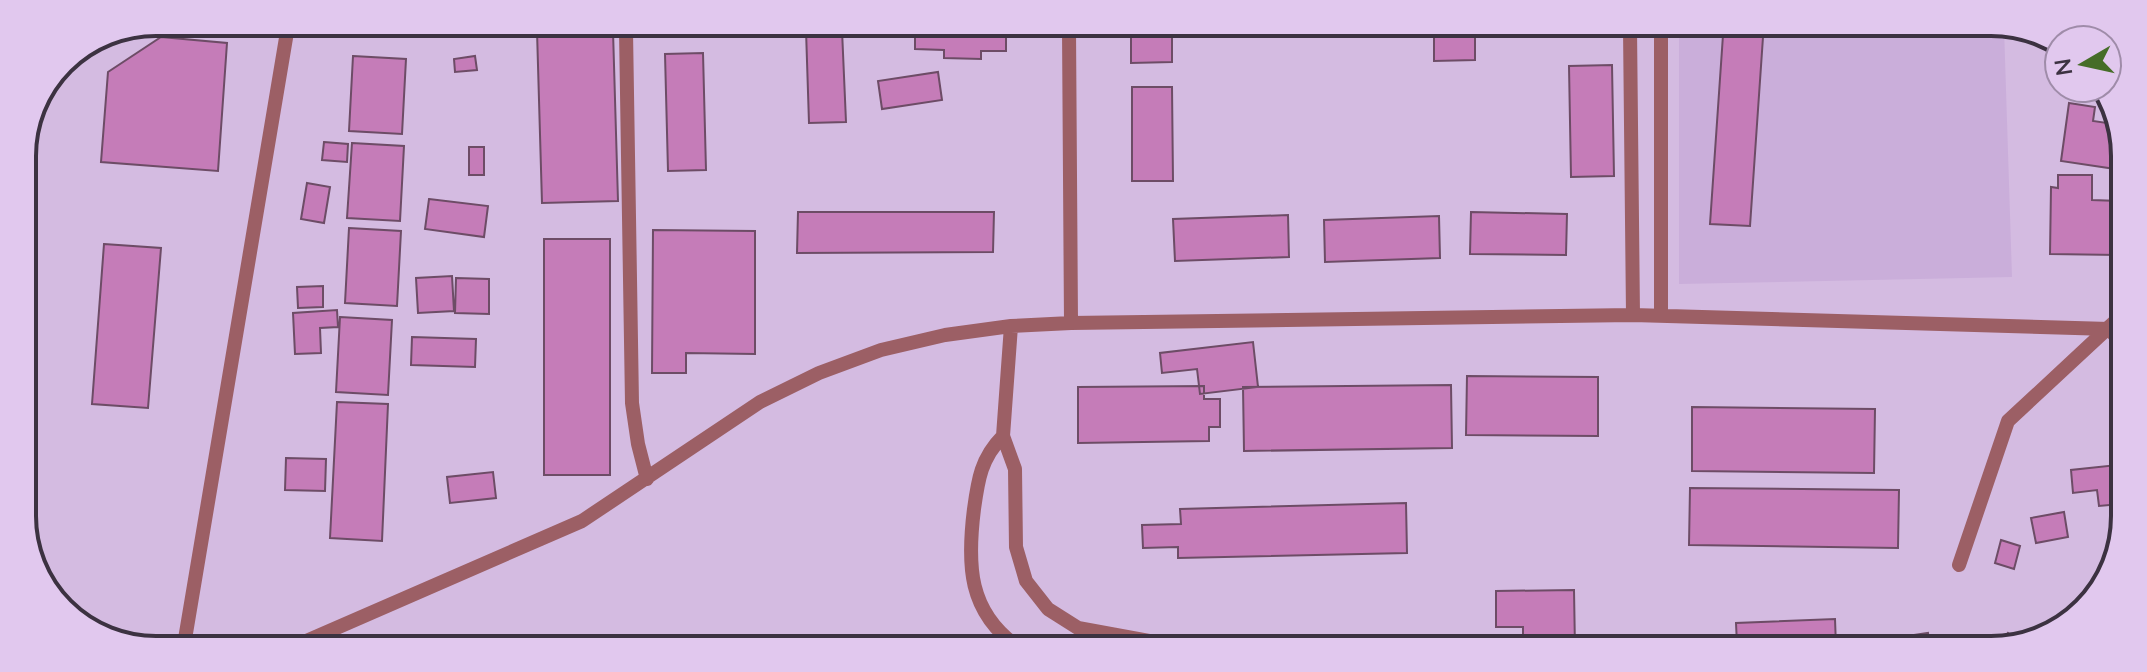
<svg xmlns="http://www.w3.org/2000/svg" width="2147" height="672" viewBox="0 0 2147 672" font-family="Lato,sans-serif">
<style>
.built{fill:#caaeda}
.building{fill:#c57cb8;stroke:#6d4c66;stroke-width:2}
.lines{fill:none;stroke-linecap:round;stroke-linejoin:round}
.minor{stroke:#9c5f65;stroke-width:14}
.rim{fill:none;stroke:#3c3241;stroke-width:4}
</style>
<rect width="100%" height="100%" fill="#d4bbe1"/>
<path class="built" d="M2004,27L2012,277L1679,284V28Z"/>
<path class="building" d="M1434,28H1475V60L1434,61Z
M1568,28H1612V32L1568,33Z
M1131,29H1172V62L1131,63Z
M806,30H842L846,122L809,123Z
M915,30H1006V51H981V59L944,58V50L915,49Z
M537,31H613L618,201L542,203Z
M1723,35L1763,37L1750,226L1710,224Z
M161,37L227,43L218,171L101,162L108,72Z
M703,53L706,170L668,171L665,54Z
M353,56L406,59L402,134L349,131Z
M475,56L477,70L455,72L454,59Z
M1612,65L1614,176L1571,177L1569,66Z
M938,72L942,100L882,109L878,81Z
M1132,87H1172L1173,181H1132Z
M2069,103L2095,107L2093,121L2114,124L2112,140L2122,141V170L2061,161Z
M324,142L348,144L347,162L322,160Z
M352,143L404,146L400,221L347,218Z
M469,147H484V175H469Z
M2058,175H2092V200L2119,201L2118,255L2050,254L2051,187L2058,188Z
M307,183L330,187L324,223L301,219Z
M429,199L488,206L484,237L425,229Z
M798,212H994L993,252L797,253Z
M1471,212L1567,214L1566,255L1470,254Z
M1288,215L1289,257L1175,261L1173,219Z
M1439,216L1440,258L1325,262L1324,220Z
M349,228L401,231L397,306L345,303Z
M653,230L755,231V354L686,353V373H652Z
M544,239H610V475H544Z
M104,244L161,248L148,408L92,404Z
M452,276L454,311L418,313L416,278Z
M456,278L489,279V314L455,313Z
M323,286V307L298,308L297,287Z
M337,310L338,327L320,328L321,353L295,354L293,313Z
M340,317L392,320L388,395L336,392Z
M412,337L476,339L475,367L411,365Z
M1253,342L1258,387L1200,394L1197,369L1162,373L1160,353Z
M1467,376L1598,377V436L1466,435Z
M1451,385L1452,448L1244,451L1243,387Z
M1204,386V399H1220V427H1209V441L1078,443V387Z
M337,402L388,404L382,541L330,538Z
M1692,407L1875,409L1874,473L1692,471Z
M286,458L326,459L325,491L285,490Z
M2117,465L2120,504L2099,506L2097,490L2073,493L2071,470Z
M493,472L496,498L450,503L447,477Z
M1690,488L1899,490L1898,548L1689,545Z
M1406,503L1407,553L1178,558V547L1143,548L1142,525L1181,524L1180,509Z
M2064,512L2068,537L2036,543L2031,518Z
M2001,540L2020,546L2014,569L1995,563Z
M1574,590L1575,649H1523V627H1496V591Z
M1835,619L1836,646H1820V649H1671L1737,645L1736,623Z
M1928,633L1930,650L1874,649L1873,641Z
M2008,633L2020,642L1995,650Z"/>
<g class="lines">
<path class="minor" d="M1630,28L1633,315
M1661,28V316
M1069,29L1071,323
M626,31L632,403L638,444L647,479
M23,232L31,128
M1011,326L1003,436L1015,469L1016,547L1026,581L1048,609L1078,628L1187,648
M1003,436C981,458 978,480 974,509C967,565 968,612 1018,647
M1959,565L2008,421L2122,315
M184,645L287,32
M295,646L582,521L760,402L819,373L881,350L945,335L1011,326L1071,323L1633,315L2109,329L2121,342"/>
</g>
<path d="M0 0H2147V672H0ZM156 36H1991A120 120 0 0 1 2111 156V516A120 120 0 0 1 1991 636H156A120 120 0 0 1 36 516V156A120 120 0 0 1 156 36Z" fill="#e1c8ee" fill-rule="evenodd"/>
<path class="rim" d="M156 36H1991A120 120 0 0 1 2111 156V516A120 120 0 0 1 1991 636H156A120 120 0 0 1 36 516V156A120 120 0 0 1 156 36Z"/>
<g transform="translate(2083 64) rotate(261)"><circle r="38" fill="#e1c8ee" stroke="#9f8ca9" stroke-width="2"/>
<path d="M0-6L14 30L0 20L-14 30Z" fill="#466d28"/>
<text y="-12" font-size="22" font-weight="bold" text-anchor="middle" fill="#3c3241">N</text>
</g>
</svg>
